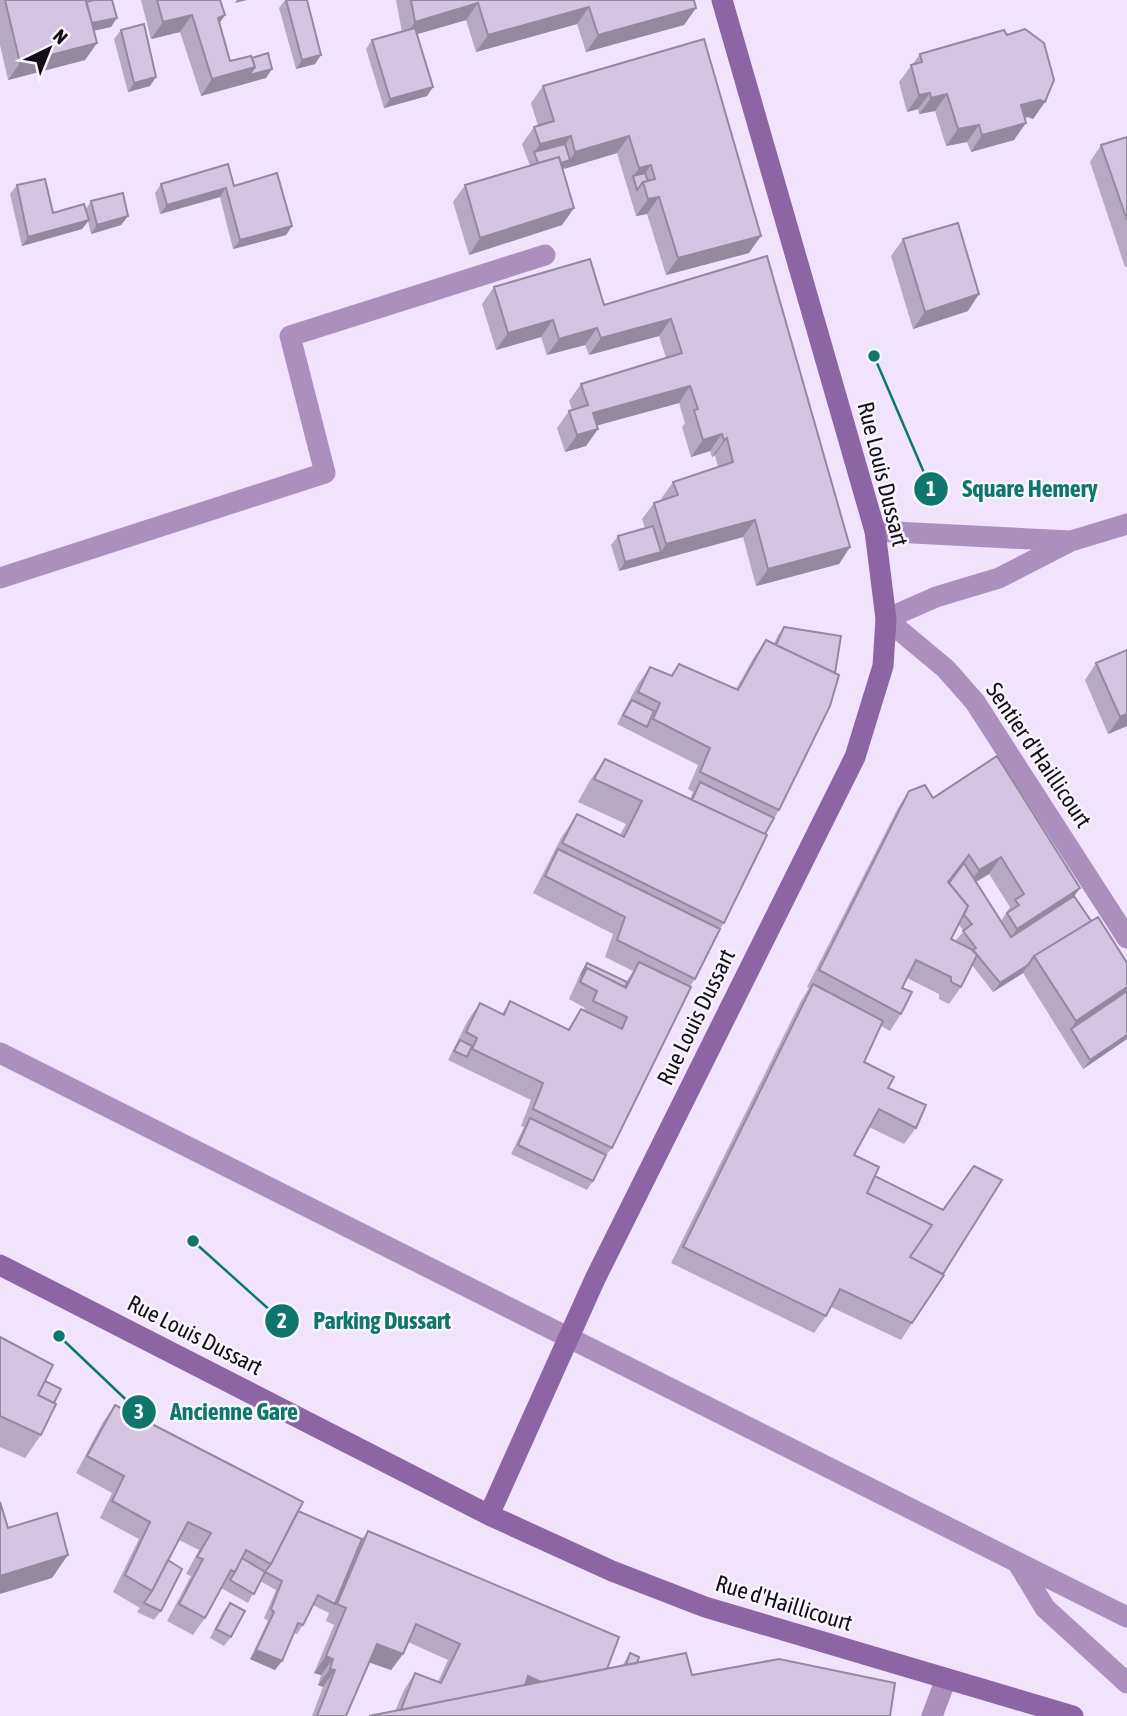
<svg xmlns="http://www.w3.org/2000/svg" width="1127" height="1716" viewBox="0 0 1127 1716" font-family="'Asap Condensed',sans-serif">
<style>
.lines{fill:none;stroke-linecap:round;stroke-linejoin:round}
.lane{stroke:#ab90bd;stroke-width:21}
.street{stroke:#ab90bd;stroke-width:21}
.secondary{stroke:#8c65a5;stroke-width:21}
.wall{fill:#b7a9c2;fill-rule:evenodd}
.shaded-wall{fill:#95899e}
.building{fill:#d5c4e1;stroke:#95899e;stroke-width:2}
.labels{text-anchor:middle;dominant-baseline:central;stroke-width:5;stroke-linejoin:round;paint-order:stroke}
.street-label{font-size:23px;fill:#130d17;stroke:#f8f5fb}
.leader{fill:none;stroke:#0f766e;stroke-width:2.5}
.callout-dot{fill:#0f766e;stroke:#f8f5fb;stroke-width:2.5}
.mark-label{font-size:21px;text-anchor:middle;font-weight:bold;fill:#fff}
.callout-label{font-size:24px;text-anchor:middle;font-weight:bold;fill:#0f766e;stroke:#f8f5fb;stroke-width:5;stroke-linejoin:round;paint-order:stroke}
</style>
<rect width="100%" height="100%" fill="#f1e3fb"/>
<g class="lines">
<path class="lane" d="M0,578L325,473L290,336L545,255
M0,1053L1127,1617
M1019,1565L1045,1608L1127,1683
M932,1716L946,1679"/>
<path class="street" d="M1127,524L1071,541L999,578L936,597L886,619L946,669L975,702L1127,938
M875,531L1069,541"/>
<path class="secondary" d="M0,1265L489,1515L612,1571L705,1607L1073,1716
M489,1515L595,1279L855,757L883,666L886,619L875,531L722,0"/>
</g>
<path class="wall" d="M0,0H112L111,27L93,31L97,43L85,60L8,80L0,45Z
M141,0H220L225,15L219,24L230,61L266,78L201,96L180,32L151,39Z
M285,0H307L321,55L315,64L296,69L279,8Z
M396,0H694L696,8L684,25L586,52L577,24L476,52L466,20L417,34L433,87L427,96L384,108L366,49L372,40L402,32Z
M121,30L150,86L128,92L114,39Z
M704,39L749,253L666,275L647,214L636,216L617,153L563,169L574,208L562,225L469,255L453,202L465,185L530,166L522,144L534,127L538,126L531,103L543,86Z
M920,54L1045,102L1033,119L1028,117L1025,118L1014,140L971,152L967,142L946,146L935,111L919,114L918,109L907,112L899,82Z
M1127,137V267H1125L1090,162L1101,145Z
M161,184L234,186L292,226L286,235L233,249L220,197L160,214L155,193Z
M17,185L53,213L86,209L91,201L128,216L121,225L91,234L88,221L82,229L22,246L10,194Z
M903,239L968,311L913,329L891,256Z
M767,256L850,547L839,564L756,586L743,537L619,571L611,545L618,536L645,528L642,519L654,503L662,500L661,499L673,482L718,467L715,455L712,457L710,451L691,457L682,427L685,423L679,403L597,425L598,429L586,446L565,452L557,428L569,411L572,410L569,401L581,384L666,358L659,336L589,355L585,345L547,355L541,337L496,350L482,304L494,287L604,305Z
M784,627L779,810L765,834L724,923L720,929L695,979L690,986L612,1148L606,1155L593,1181L587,1190L511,1154L524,1127L521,1126L531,1100L448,1060L468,1020L480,1003L502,1014L510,1001L568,1029L581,1009L584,1011L585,1008L569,999L581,972L587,963L626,982L633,971L605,957L613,934L533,893L561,838L577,814L620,835L626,824L578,802L589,782L605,759L690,799L693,792L688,789L698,765L617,724L638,684L650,667L670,676L679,664L736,689L754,657L766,640L774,644L778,635Z
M1096,663L1127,726L1108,734L1085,680Z
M909,791L933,798L1080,888L1074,896L1127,1039L1083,1069L1023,973L993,992L972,965L961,987L949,1004L939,999V994L907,978L902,988L901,1014L890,1031L881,1026L864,1062L888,1088L916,1128L904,1144L869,1127L854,1155L875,1176L912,1323L901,1340L831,1307L826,1316L814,1333L671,1263L801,1001L809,988L807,987L898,808ZM989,874L1010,907L1001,921L976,882ZM959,925L964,931L956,940L958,942L951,939Z
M0,1337L45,1381L54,1403L41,1435L25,1458L0,1447Z
M115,1405L298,1511L362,1539L368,1531L607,1669L622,1666L630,1653L637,1663L692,1675L895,1683L395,1711L404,1690L415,1673L438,1682L448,1660L408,1642L403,1654L391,1670L369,1662L346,1716H312L323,1687L318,1685L321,1675L314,1673L334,1625L326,1621L329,1613L313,1605L303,1625L297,1634L294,1633L282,1661L275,1670L250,1659L268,1621L264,1618L276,1590L260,1581L248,1603L221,1588L205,1618L193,1635L167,1621L191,1576L186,1574L199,1550L179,1540L168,1560L161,1611L154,1620L137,1612L140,1608L113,1592L139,1539L100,1518L112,1493L76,1473L103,1422Z
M230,1603L231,1637L224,1646L210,1638L223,1612Z"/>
<path class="shaded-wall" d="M237,0H247L235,3Z
M478,3L466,20L404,38L415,22Z
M589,7L577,24L476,52L488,35Z
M696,8L684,25L586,52L598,35Z
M192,15L180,32L151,39L163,22Z
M225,15L213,32L218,18Z
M117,18L111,27L78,34L84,25Z
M97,43L85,60L8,80L20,63Z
M321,55L315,64L296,69L302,60Z
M255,67L272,69L266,78L201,96L212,79Z
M156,77L150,86L128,92L134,83Z
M433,87L427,96L384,108L390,99Z
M930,93L918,109L907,112L919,95Z
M947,94L935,111L919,114L931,98Z
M1040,100L1045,102L1033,119L1028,117L1009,122L1021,105Z
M1026,123L1014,140L971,152L982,135Z
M979,125L967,142L946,146L958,129Z
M571,136L559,153L534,152L540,144Z
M629,136L617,153L564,169L575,152Z
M570,160L563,169L533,178L540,169Z
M651,165L639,182L633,176L627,185L639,168Z
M226,188L220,197L160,214L167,205Z
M659,197L647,214L636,216L648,199Z
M574,208L562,225L469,255L480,238Z
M128,216L121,225L91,234L97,225Z
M89,220L82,229L22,246L28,237Z
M292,226L286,235L233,249L240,240Z
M761,236L749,253L666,275L678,258Z
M979,294L968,311L913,329L925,312Z
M671,319L659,336L589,355L601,338Z
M553,320L541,337L496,350L508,333Z
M597,328L585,345L547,355L559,339Z
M690,386L679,403L581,430L593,413Z
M598,429L586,446L565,452L577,435Z
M722,434L710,451L691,457L703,440Z
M727,438L715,455L712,457L724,440Z
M755,520L743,537L619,571L625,562L661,552L666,544Z
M850,547L839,564L756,586L768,569Z
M1127,714V726L1108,734L1120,717Z
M1001,857L989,874L967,887L979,870Z
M1080,888L1068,905L1005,946L1017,929Z
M1028,965L1023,973L993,992L1000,983Z
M1127,987V995L1071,1029L1076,1021Z
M1127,1035V1039L1083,1069L1090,1060Z
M68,1555L52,1578L0,1594V1576Z
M377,1644L403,1654L391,1670L365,1661Z
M256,1650L282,1661L275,1670L250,1659Z
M326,1656L333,1659L321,1675L314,1673Z
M330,1669L335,1670L323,1687L318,1685Z
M528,1676L553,1687L521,1695Z"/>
<path class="building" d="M5,0H86L97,43L20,63Z
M94,0H112L117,18L92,23L86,2Z
M157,0H220L225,15L218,18L230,61L251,56L255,67L212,79L192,15L163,22Z
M286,0H307L321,55L302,60Z
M411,0H694L696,8L598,35L589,7L488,35L478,3L415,22Z
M144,24L156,77L134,83L121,30Z
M415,28L433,87L390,99L372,40Z
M1025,29L1044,43L1054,80L1045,102L1040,100L1021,105L1026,123L982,135L979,125L958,129L947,94L931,98L930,93L919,95L911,65L922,62L920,54L1004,30L1007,35Z
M704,39L761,236L678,258L659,197L648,199L643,182L655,179L651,165L639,168L629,136L575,152L571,136L540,144L534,127L554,121L543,86Z
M268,53L272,69L249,75L255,67L252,58Z
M1127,137V220L1101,145Z
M565,144L570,160L561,163L559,157L538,163L534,152Z
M559,157L574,208L480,238L465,185Z
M228,164L234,186L277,173L292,226L240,240L226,188L167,205L161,184Z
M645,173L648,181L643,182L637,190L633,176Z
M45,179L53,213L84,204L89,220L28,237L17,185Z
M123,193L128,216L97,225L91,201Z
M958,223L979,294L925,312L903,239Z
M767,256L850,547L768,569L755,520L666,544L654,503L678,495L673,482L733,462L727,438L724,440L722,434L703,440L694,410L698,409L690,386L593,413L598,429L577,435L569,411L588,405L581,384L682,353L671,319L601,338L597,328L559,339L553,320L508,333L494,287L590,259L604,305Z
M653,526L661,552L625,562L618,536Z
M784,627L841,636L835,673L776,645Z
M766,640L839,675L830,706L779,810L700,772L710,748L653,719L660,703L638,692L650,667L672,676L679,664L738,690Z
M1127,650V714L1120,717L1096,663Z
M632,700L654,711L647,727L623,715Z
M997,756L1080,888L1017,929L1007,913L1019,905L1015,900L1024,894L1001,857L979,870L969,855L948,882L968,906L951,939L971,949L977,955L961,987L951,982V977L916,960L902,988L912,992L901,1014L819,970L909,791L925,785L933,798Z
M605,759L767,835L724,923L562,843L577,814L624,837L642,801L594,779Z
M700,782L774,818L765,834L692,800Z
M558,849L720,929L695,979L617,940L625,917L545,876Z
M964,863L1011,937L1074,896L1091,921L1034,956L1028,965L1000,983L973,950L976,948L963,931L972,924L964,915L968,906L949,883Z
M1098,917L1127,963V987L1076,1021L1034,956Z
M639,962L691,987L612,1148L533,1109L543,1083L472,1049L477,1038L466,1032L480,1003L504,1015L510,1001L569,1030L581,1009L622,1029L627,1017L593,1001L597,991L580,982L587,968L626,988Z
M587,963L627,982L625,987L587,968L581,976Z
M813,984L883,1021L864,1062L894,1077L888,1088L926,1105L916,1128L879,1109L854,1155L879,1167L867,1193L932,1225L910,1257L944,1275L912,1323L840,1289L826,1316L683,1247Z
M1127,991V1035L1090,1060L1071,1029Z
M460,1040L472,1046L467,1057L454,1051Z
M530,1118L606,1155L593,1181L518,1145Z
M974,1166L1002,1180L943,1274L910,1257L932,1225L867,1193L875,1176L943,1210Z
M0,1337L53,1365L38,1395L56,1404L41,1435L0,1416Z
M45,1381L61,1389L54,1403L38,1395Z
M115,1405L303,1502L271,1564L246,1550L235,1572L231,1570L205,1618L179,1604L203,1559L197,1557L211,1533L188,1522L152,1591L125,1575L150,1522L112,1501L124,1476L87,1456Z
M0,1502L8,1528L57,1513L68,1555L0,1576Z
M298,1511L362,1539L335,1604L318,1595L303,1625L298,1623L282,1661L256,1650L274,1612L271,1609L282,1581L265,1572L271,1564Z
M368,1531L619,1637L607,1669L541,1682L528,1676L525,1685L401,1710L415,1673L441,1683L460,1644L416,1624L403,1654L377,1644L346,1716H317L335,1670L330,1669L333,1659L326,1656L346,1608L337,1604Z
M242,1558L265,1572L254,1594L230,1580L235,1572Z
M168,1560L182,1569L161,1611L144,1603L152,1591Z
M230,1603L245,1611L231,1637L216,1629Z
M630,1653L639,1657L637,1663L626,1665Z
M686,1653L692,1675L779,1659L895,1683L890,1716H369Z"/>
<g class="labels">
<g class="street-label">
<text transform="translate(883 474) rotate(76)">Rue Louis Dussart</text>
<text transform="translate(1039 755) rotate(56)">Sentier d'Haillicourt</text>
<text transform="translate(696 1017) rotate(-64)">Rue Louis Dussart</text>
<text transform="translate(195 1335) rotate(27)">Rue Louis Dussart</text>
<text transform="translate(784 1603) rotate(17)">Rue d'Haillicourt</text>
</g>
</g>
<path class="leader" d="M874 356L931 489M193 1241L282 1321M59 1336L139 1412"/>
<g class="callout-dot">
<circle cx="874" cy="356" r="7"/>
<circle cx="193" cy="1241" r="7"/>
<circle cx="59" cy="1336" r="7"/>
<circle cx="931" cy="489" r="18"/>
<circle cx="282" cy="1321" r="18"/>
<circle cx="139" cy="1412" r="18"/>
</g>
<g class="mark-label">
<text x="931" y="496">1</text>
<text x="282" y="1328">2</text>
<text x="139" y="1419">3</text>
</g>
<g class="callout-label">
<text x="1030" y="497">Square Hemery</text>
<text x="382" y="1329">Parking Dussart</text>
<text x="234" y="1420">Ancienne Gare</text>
</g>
<g transform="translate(49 49) rotate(43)" stroke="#f8f5fb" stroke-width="5" paint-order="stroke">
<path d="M0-5L12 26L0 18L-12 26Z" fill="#130d17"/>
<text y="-10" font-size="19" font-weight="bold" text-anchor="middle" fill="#130d17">N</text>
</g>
</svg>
